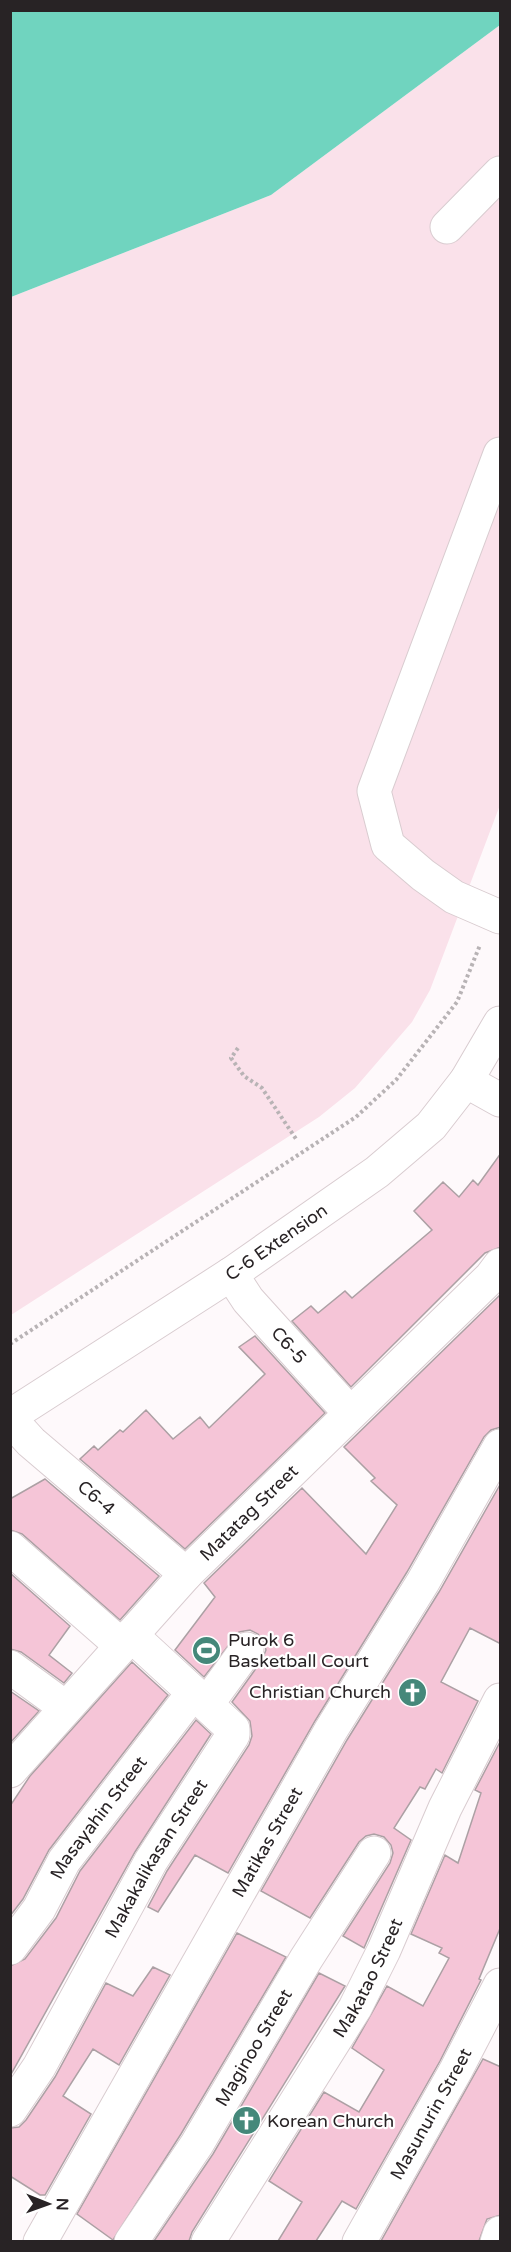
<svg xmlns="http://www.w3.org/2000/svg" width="511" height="2252" viewBox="0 0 511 2252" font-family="'Varela Round',sans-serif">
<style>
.green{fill:#fae1ea}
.water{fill:#70d4bf}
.building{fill:#f5c5d7;stroke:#aca0a4;stroke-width:1.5}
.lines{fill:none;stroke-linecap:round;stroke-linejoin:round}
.minor-casing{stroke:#d9ccd0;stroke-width:35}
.major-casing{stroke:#d9ccd0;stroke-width:35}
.path{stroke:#b8b3b5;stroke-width:4;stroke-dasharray:3 3;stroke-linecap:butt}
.minor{stroke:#fff;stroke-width:33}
.major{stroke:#fff;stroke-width:33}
.labels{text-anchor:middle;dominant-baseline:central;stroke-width:4.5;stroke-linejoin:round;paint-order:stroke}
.street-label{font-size:18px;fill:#282325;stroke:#fff}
.poi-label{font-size:18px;fill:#282325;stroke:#fff;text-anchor:start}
</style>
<rect width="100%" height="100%" fill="#fef9fb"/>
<path class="green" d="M500,25V805L430,990L412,1022L355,1088L319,1117L11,1315V297L271,195Z"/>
<path class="water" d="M11,10H500V25L271,195L11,297Z"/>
<path class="building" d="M501,1153V1247L485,1253L351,1387L292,1321L311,1306L318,1313L345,1291L352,1298L432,1230L414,1211L443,1182L459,1197L473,1180L478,1185Z
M501,1294V1427L491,1430L484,1437L407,1572L315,1721L228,1873L195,1855L158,1912L148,1907L167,1871L249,1745L252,1736L250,1721L232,1702L262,1660L266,1650L264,1642L258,1634L250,1630L239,1632L204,1677L175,1650L215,1597L204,1583L302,1488L366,1554L397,1505L371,1481L375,1478L344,1447Z
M255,1336L325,1413L185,1549L80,1459L94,1446L98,1450L120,1430L123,1432L146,1410L173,1439L200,1417L209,1428L265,1374L239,1347Z
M45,1479L159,1576L120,1620L22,1534L10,1530V1499Z
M501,1483V1644L470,1628L441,1682L478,1701L442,1773L436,1769L425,1789L420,1787L394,1828L411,1840L364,1948L343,1936L390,1863L393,1853L391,1845L384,1837L374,1834L366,1836L359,1842L310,1918L261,1891L347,1740L439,1592Z
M10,1573L70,1626L49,1655L72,1673L64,1683L21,1652L10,1649Z
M132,1662L168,1695L49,1850L23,1899L10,1916V1806L30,1776Z
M10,1691L39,1711L11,1742H10Z
M196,1720L211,1734L135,1852L10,2076V1966L25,1959L56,1918L80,1871Z
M501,1740V1926L479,1979L481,1980L440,2061L356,2209L342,2201L316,2241H278L302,2202L269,2181L324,2092L359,2112L384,2070L352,2048L387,1986L423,2006L449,1958L439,1953L442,1948L411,1934L445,1855L458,1863L481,1793L475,1790Z
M237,1933L286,1957L181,2134L113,2240L77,2214Z
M153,1967L170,1975L119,2065L93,2049L63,2096L91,2114L45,2195H40L10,2176V2128L19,2127L26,2120L55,2077L106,1983L133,1996Z
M319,1973L345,1986L192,2232L189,2241H154L213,2154Z
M483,2059L501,2067V2215L487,2219L479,2241H381Z"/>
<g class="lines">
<defs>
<g id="minor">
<path d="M447,227L500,173"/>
<path d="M500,454L374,791L388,845L423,875L454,897L500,917"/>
<path d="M466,1081L500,1100"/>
<path id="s1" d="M231,1274L248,1300L350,1413"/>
<path id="s2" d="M10,1419L31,1442L186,1574"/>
<path d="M10,1548L122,1646"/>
<path d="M10,1667L65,1707"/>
<path d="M207,1704L247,1649"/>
<path id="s3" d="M10,1771L186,1574L491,1277L500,1265"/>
<path id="s4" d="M10,1948L39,1909L64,1861L193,1693"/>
<path id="s5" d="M10,2110L39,2067L151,1861L233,1735V1729L131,1635"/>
<path id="s6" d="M40,2242L331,1730L423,1582L500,1446"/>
<path id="s7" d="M131,2242L197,2144L306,1959L374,1853"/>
<path id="s8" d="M208,2242L355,2008L384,1950L445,1808L500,1700"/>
<path id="s9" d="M359,2242L456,2070L500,1985"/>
<path d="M497,2242L500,2233"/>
</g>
<g id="major">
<path id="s10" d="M10,1416L231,1274L377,1172L431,1126L466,1081L500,1023"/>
</g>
</defs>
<use href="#minor" class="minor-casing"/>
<use href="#major" class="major-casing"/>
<path class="path" d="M238,1048L231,1058L244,1076L262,1088L296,1139
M10,1344L356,1117L396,1080L457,1002L480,945"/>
<use href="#minor" class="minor"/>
<use href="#major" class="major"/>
</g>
<defs>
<symbol id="stadium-disc" viewBox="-11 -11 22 22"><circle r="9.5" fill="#45887a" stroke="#fff"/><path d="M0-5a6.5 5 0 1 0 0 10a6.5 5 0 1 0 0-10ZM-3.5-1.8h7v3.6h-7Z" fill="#fff"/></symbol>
<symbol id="church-disc" viewBox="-11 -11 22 22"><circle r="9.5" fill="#45887a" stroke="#fff"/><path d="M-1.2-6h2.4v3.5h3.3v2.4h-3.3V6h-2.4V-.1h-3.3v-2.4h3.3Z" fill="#fff"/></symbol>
</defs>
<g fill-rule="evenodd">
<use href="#stadium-disc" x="190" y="1634" width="33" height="33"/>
<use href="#church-disc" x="396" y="1676" width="33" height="33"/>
<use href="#church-disc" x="230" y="2104" width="33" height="33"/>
</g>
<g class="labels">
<g class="street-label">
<text stroke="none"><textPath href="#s10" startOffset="318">C-6 Extension</textPath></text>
<text stroke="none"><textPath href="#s1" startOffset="92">C6-5</textPath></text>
<text stroke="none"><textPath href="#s2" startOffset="117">C6-4</textPath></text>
<text stroke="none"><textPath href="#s3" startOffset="352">Matatag Street</textPath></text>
<text stroke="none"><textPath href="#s4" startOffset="158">Masayahin Street</textPath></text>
<text stroke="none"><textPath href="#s6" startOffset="460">Matikas Street</textPath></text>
<text stroke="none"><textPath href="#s5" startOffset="291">Makakalikasan Street</textPath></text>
<text stroke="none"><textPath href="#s8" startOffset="309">Makatao Street</textPath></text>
<text stroke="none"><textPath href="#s7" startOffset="230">Maginoo Street</textPath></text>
<text stroke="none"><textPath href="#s9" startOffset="147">Masunurin Street</textPath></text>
</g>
<g class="poi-label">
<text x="228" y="1640">Purok 6<tspan x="228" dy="21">Basketball Court</tspan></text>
<text x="391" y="1692" text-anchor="end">Christian Church</text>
<text x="267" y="2121">Korean Church</text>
</g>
</g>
<rect width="511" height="2252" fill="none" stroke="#282325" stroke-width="24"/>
<g transform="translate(48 2204) rotate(91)" stroke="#ffffff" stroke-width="4.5" paint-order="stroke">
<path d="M0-4.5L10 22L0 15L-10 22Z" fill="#282325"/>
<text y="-9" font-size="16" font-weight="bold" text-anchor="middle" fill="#282325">N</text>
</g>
</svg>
